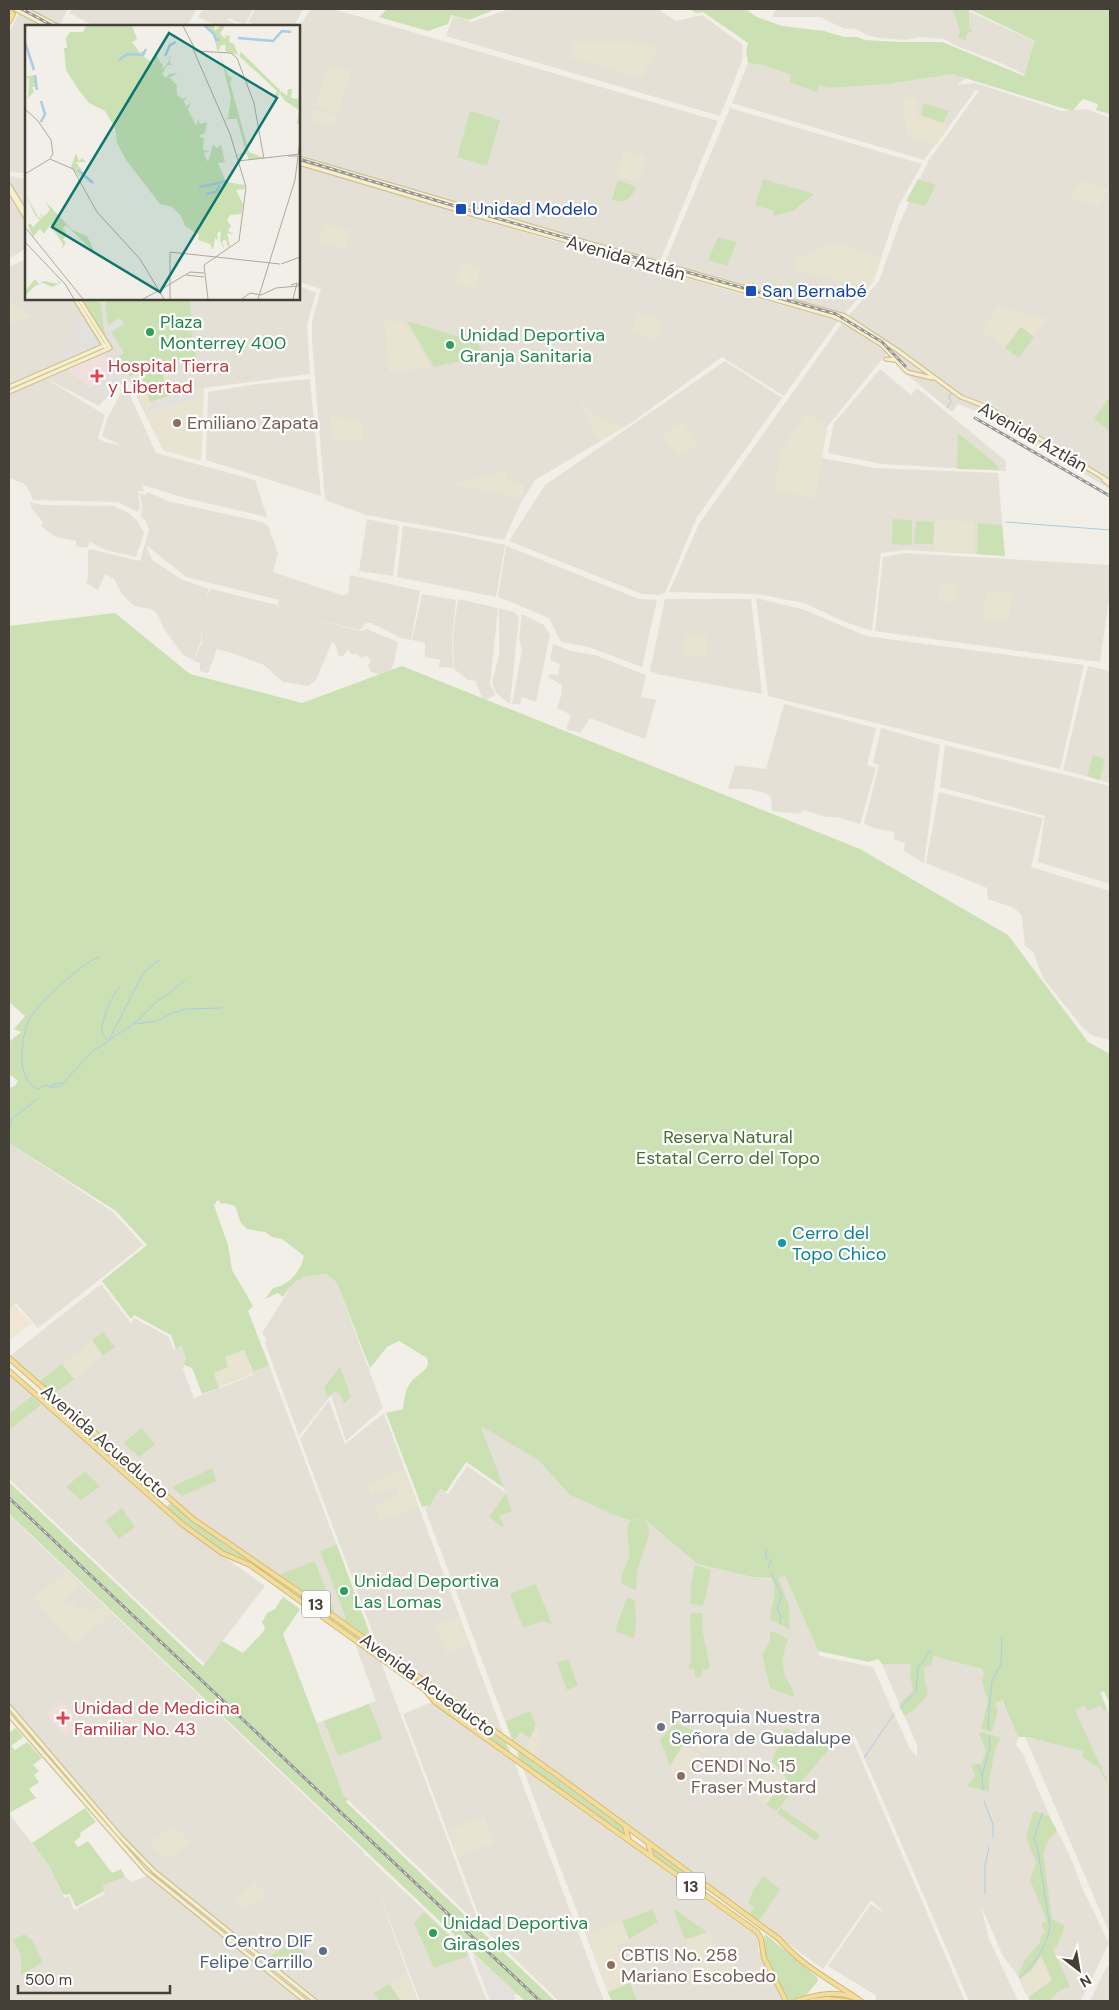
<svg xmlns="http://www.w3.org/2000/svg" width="1119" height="2010" viewBox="0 0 1119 2010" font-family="'DM Sans',sans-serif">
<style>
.residential{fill:#e5e0d6;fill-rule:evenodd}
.commercial{fill:#f1e6d4}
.industrial{fill:#e4e0dc}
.education{fill:#e9e3d2}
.medical{fill:#f1dfdc}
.green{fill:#cbe1b4}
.parking{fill:#e3e1de}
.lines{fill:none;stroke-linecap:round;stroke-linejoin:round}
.stream{stroke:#aacce7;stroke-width:1}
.secondary-casing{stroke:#ccc19b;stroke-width:5.5}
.primary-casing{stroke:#d5bb71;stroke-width:6}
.secondary{stroke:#f8eeca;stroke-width:3}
.primary{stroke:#f2dd9f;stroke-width:4}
.rail-casing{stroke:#959595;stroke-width:3}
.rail{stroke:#fff;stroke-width:1;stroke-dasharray:4;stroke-linecap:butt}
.transit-dot{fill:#1a4fb4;stroke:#fff;stroke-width:2}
.leisure-dot{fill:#2e9e5b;stroke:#fff;stroke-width:2}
.health-dot{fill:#e0444e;stroke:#fff;stroke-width:2}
.education-dot{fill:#8d6e63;stroke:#fff;stroke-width:2}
.culture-dot{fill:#0f9aa8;stroke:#fff;stroke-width:2}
.worship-dot{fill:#6b7280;stroke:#fff;stroke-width:2}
.service-dot{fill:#5c6f8a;stroke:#fff;stroke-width:2}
.labels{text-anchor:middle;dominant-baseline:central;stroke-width:4.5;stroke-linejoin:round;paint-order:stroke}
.shield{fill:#fff;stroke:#7c7973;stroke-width:1}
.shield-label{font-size:16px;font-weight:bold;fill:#443f37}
.transit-label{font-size:18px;fill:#164399;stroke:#fff;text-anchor:start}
.street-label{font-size:18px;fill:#443f37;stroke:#fff}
.leisure-label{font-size:18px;fill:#27864d;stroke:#fff;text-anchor:start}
.health-label{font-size:18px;fill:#be3a42;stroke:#fff;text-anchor:start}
.education-label{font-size:18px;fill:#785e54;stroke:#fff;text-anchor:start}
.park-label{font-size:18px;fill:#466f31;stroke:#fff}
.culture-label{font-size:18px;fill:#0d838f;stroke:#fff;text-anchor:start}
.worship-label{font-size:18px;fill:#5b616d;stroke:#fff;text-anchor:start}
.service-label{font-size:18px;fill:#4e5e75;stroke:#fff;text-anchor:end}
.inset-river{fill:none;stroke:#aacce7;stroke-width:2.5}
.inset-road{fill:none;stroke:#aca9a1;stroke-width:1}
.view{fill:#0f766e;fill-opacity:0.15;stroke:#0f766e;stroke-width:2.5}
.inset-edge{fill:none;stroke:#443f37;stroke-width:2.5}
</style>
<rect width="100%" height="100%" fill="#f1efe7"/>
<path class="residential" d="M27,9H68L59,26Z
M72,9H197L187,26H95L69,13Z
M203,9H253L245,25L228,18V20L240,26H217L198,17Z
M255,9H303L294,26H258L248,22Z
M310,9H333L718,121L660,261L345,170L299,154V29Z
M509,9H650L659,10L676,21L702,15L743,45L742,61L720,116L446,36L453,16L472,22Z
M776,9H964L1110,76L1062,93L1001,63L959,47L944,39L920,37L906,40L879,38L867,35L854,28L845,29L820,17H772Z
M18,14L41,26H26V174L9,171V33Z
M748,63L762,65L791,75L789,82L820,85L828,88L890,84L952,74L966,78L957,85L975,83L1061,111L1086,109L1110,118V479L990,404L963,395L849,315L879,281L900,222L929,160L979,91L965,88L975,91L924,160L732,103Z
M730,108L922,164L899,205L873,282L845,313L665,262Z
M299,164L550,240L838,321L784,396L722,357L631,423L535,480L521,503L504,540L366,515L325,500L312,342V322L321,289L299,282Z
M9,176L26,179V208L9,179Z
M10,198L26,223V248L9,259V199Z
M26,259V299H72L84,318H75L92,320L80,299H299V286L316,293L307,325L310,374L204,388L201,461L163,450L129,381L115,387L99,406L45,378L105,415L98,438L105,442L122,446L102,436L107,419L121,393L127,389L156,453L255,480L267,517L185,498L142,485L144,492L138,491L140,509L137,512L118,502L33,500L29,490L23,483L9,478V267Z
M842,323L882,347L887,353L827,427L822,458L875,468L998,473L1005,556L906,550L881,553L872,631L845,622L804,603L757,594L669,592L699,524Z
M895,352L956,397L990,411L1094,474L1110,487V489L981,413L958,404L952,412L911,378L890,356Z
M725,361L782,398L697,517L665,593L658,595L642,594L509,541L545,485Z
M880,369L911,395L917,388L1006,461V471L882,464L828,453L834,423Z
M310,379L321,496L206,460L208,392L257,384Z
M148,492L167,501L262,522L268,526L278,553L273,572L341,595L348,594L350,575L420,591L411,640L401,638L371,623H366L360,630L301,616L360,631L367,629L398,642L394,663L387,677L371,672L368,666L371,660L366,655L362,658L359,657L358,654H350L349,649L342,657L338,655L336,645L332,642L316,680L308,686L283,682L264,665L232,653L217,649L208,673L200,671V663L193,661L202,643L201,624V642L193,660L183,655L164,629L158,615L152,609L134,606L122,594L114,579L105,574L98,590L86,583L88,577V552L90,549L140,561L149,530L146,521L141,517L142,506L139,493L145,495ZM146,545L186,577L279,600L277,610V605L211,589L206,597L209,589L181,579L152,560Z
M30,502L42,505L113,506L129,513L139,523L144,533L136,557L106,550L90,542L87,548L76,546V541L56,537L41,526L43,522L32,509Z
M367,519L399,526L393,576L359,571Z
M403,526L458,535L505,545L496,597L397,577Z
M506,546L639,599L657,600L642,667L589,647L561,642L549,618L498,597Z
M905,553L1110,565V592L1100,662L875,631L883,557Z
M422,594L456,600L452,640L453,668L438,667L441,660L425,657V643L412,640Z
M756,598L805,610L866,636L1084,665L1060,769L768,696Z
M458,599L498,608L490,684L495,695L484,701L475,681L468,680L454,669L453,635Z
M665,599H751L762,694L657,674L650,671Z
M499,608L514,612L519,617L510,704L496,693L492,682L499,656Z
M522,614L544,625L550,635L536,702L522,697L520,704H512L522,650L519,638Z
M553,644L571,651L595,655L646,675L641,697L656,700L645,739L590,718L580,733L566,729L571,715L557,708L561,696L562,685L548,677L550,674L558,675L560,664L550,660Z
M1088,666L1110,671V783L1063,770Z
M784,704L876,728L867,765L876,768L860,824L837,817H826L803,810L800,814L772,811L771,797L765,793L749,789H728L735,765L766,769Z
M881,728L940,745L924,863L904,851L905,843L894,839V832L874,828L864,824L879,765L873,763Z
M945,745L1110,786V884L1038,862L1045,816L940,787Z
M939,792L1043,818L1031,867L1110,891V1040L1093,1036L1083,1028L1043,978L1033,952L1025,946L1022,916L1014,908L988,899L987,888L926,863Z
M9,1143L113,1212L143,1245L38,1328L16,1303L9,1310Z
M326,1274L337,1283L383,1408L346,1441L331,1395L299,1436L265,1343L266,1339L262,1333L294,1282L302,1277Z
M101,1284L131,1323L134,1318L169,1337L173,1349L178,1348L180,1344L186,1359L183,1369L194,1398L253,1375V1372L269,1365L480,1926L344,1796L317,1723L376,1701L346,1619L342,1620L189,1513L10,1356Z
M9,1374L175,1522L265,1586L205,1664L9,1479Z
M329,1400L345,1444L384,1413L504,1736L378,1647L300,1439Z
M481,1425L538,1460L570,1495L614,1515L643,1519L697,1564L752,1577L772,1579L785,1576L820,1656L873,1667L909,1747L917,1757V1745L882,1664H911L919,1649L988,1671L1018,1737L1016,1745L1023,1754L1050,1817L1069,1854L1084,1892L1109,1943L1081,2001H1030L1016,1973L1003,1956L981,1906L989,1939L1018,2001H969L854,1734L852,1738L965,2001H879L875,1999L877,1996L828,1966L871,1904L881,1911L884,1912L871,1900L823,1969L752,1918L700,1877L513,1743L425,1509L440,1489L448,1494L467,1466L505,1492Z
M9,1515L363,1851L365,1857L367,1856L467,1951L487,2001H420L371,1872L418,2001H318L163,1879L139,1857L9,1705Z
M1100,1692L1110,1716V1934L1025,1737L1094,1752L1072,1705Z
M432,1702L514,1761L604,2001H559L484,1929L403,1714Z
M523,1769L754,1934L758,1941V1949L765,1966L783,2001H611Z
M9,1813L49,1866L64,1898L69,1896L74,1910L105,1894L102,1885L125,1877L132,1882L147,1876L278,1980L303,2001H9Z
M1107,1966L1110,1967V2001H1090Z"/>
<path class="commercial" d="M14,1305L32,1323L9,1341V1310Z"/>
<path class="industrial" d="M474,1954L517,1994L514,1996L516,1999L509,2001H490L473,1956Z"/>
<path class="education" d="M572,41L642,42L658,49L641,78L572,58Z
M328,65L351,71L338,113L316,106Z
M903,96L916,99L917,115L950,126L936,145L907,136Z
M314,109L337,115L334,127L311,120Z
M624,150L646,157L638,182L616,176Z
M1081,182L1098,186L1110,189L1098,205L1069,199Z
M325,223L350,231L345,249L319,242Z
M831,241L882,257L873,282L865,292L853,284L797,270L795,258L806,256Z
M462,262L481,268L475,289L455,282Z
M9,301L15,305L32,316L9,324Z
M998,307L1048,319L1034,337L1021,327L1005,348L981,330Z
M638,313L662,320L657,340L632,333Z
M384,318L406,324L431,368L389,372Z
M164,365L174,396L204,388L201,461L163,450L130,376Z
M579,401L600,419L624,427L600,441L592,430Z
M806,413L827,427L815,498L774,490L781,451Z
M330,415L362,422L363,442L333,438Z
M682,421L698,444L679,458L663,435Z
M507,471V480L524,484L523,499L457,485L456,483Z
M935,519L974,522L973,553L934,551Z
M940,583L958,586L956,602L938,600Z
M987,590L1012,593L1009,621L983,618Z
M707,634V657L682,654L685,635Z
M92,1341L103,1356L74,1379L62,1364Z
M244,1350L253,1374L219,1387L214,1373L228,1367L224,1357Z
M404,1469L418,1507L380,1521L375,1507L399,1495L396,1486L371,1496L367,1485Z
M66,1572L81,1586L63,1602L68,1607L74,1603L76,1609L87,1606L88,1611L102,1607L111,1614L75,1644L34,1598Z
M458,1617L469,1644L447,1653L436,1626Z
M536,1725L542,1742L533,1756L525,1750Z
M694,1730L710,1736L703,1752L688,1744Z
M683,1745L700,1756L679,1786L670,1766Z
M772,1761L786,1778L766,1805L755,1797Z
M485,1816L494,1843L457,1856L449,1830Z
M173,1825L190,1842L167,1859L150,1844Z
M255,1882L266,1895L243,1909L232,1900Z
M622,1921L629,1939L617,1946L630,1983L608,1992L587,1934Z
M707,1932L713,1936L710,1940L728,1955L732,1968L703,1985L685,1940Z
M1041,1955L1052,1980L1029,1997L1020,1979L1030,1972Z
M407,1973L415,1996L417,2001H401L390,1983Z"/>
<path class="medical" d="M105,354L122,382L115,387L105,400L67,369Z
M62,1701L81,1723L65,1736L46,1714Z"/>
<path class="green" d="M387,9H496L469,20L451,15L448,24L428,31L379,17Z
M690,9H745L757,17L782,26L824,31L844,37H857L865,40L898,42H942L1024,76L1035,41L969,9H1110V114L1096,110L1098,104L1083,99L1072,111L952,74L890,84L828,88L820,85L817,92L789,82L791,75L762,65L748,63L746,51L748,43L703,12L696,13Z
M953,9L969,10V29L972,30V33L968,32L965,41L958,37L960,32Z
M923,103L949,111L943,123L921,115Z
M470,111L500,120L487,166L457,157Z
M763,179L814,194L793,211L773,216L774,211L755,205Z
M918,179L936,185L925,206L906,201Z
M619,180L636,187C632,199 624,204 612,200L617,182Z
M718,237L737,242L727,266L708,260Z
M81,299H100L105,337Z
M105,299H190L192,341L196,356L130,376L109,338Z
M407,321L473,341L480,346L484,356L434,367Z
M1021,327L1034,337L1019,358L1005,348Z
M161,368L169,396L150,402L141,374Z
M1109,398L1110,399V431L1094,419Z
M958,433L997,465L999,470L957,469Z
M893,519L912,520V545L892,544Z
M916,521L934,522L933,544H914Z
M978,523L1002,525L1005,556L977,554Z
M115,613L190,674L302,703L402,666L860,849L1008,935L1088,1042L1110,1054V1704L1104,1691L1100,1693L1107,1709L1104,1711L1101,1705L1088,1711L1085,1705L1075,1710L1106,1778L1107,1784L1099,1768L1082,1757L1083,1751L1027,1737H1018L1002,1700L995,1703L998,1711L992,1732L981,1729L988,1701L982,1681L984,1672L982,1669L934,1656L931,1665L924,1668L925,1680L928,1694L915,1709L904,1716L899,1705L913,1690L910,1675L911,1664H882L878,1659L869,1662L818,1651L785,1576L778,1578L789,1605L790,1630L770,1619C770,1607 779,1589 771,1578L752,1577L697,1564L644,1519L648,1525L649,1535L637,1571L636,1590L622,1584C619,1575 627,1566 629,1557C631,1544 623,1534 630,1521L642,1519L630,1520L614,1515L570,1495L538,1460L481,1426L504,1488L466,1462L446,1492L440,1489L430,1505L422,1507L386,1413L403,1409C404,1400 405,1390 411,1382C417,1374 432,1370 427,1358L399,1341L387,1347L370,1368L337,1283L326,1274C300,1277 298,1276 283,1297L278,1293L265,1299L273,1288C288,1286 301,1271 304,1256L282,1239L272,1237L265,1232L247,1229L241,1223L235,1206L225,1203L221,1204L218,1200L214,1205L228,1245L232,1270L253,1306L248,1311L269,1365L253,1372L244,1350L225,1357L228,1367L214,1373L219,1388L202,1394L192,1368L184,1365L186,1359L181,1345L176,1349L171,1335L134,1315L131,1319L102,1281L147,1245L116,1211L9,1143V1088L15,1086L18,1081L12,1076L9,1075V1042L21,1032L14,1029L25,1016L9,1002V626Z
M1093,755L1105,759L1100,780L1087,776Z
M103,1332L115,1347L103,1356L92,1340Z
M62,1364L74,1379L54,1394L40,1381Z
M340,1367L351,1397L344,1404L340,1393L334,1392L328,1398L324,1387Z
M32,1396L41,1405L9,1430V1414Z
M142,1428L155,1445L139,1457L123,1443Z
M88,1430L138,1474L133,1478L84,1435Z
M212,1468L216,1481L182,1496L172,1487Z
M85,1471L100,1486L81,1500L66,1487Z
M9,1482L203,1666L222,1641L243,1653L264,1631L265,1628L262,1622L267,1613L275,1609L283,1597L300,1609L283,1634L344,1796L348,1799L346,1802L555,2001H525L517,1994L9,1514Z
M506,1493L512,1511L499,1516L504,1526L502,1527L489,1517Z
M170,1503L228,1547L261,1568L260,1570L245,1560L225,1552L184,1522L166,1508Z
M122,1508L135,1527L119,1539L105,1521Z
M336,1545H337L373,1643L355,1627L342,1620L346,1618L320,1551Z
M314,1561L315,1562L335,1614L281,1575V1574Z
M695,1565L711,1570L704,1604L701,1606L690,1603L691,1584Z
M276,1578L440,1696L444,1706L436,1700L429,1691L292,1592L275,1579Z
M536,1584L552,1624L543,1621L523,1628L510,1594Z
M629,1597L635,1601L636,1620L634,1639L615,1631L626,1599Z
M692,1613H702L703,1633L710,1666L709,1669L703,1670L700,1678L694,1676L695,1670L688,1668L691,1661L690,1616Z
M773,1631L788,1639C784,1652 780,1662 785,1675C788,1682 792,1687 794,1694L793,1697L770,1688L762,1655L770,1641V1633Z
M568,1659L578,1686L567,1690L557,1663Z
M449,1702L506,1743L512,1755L452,1713Z
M369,1704L383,1739L338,1756L324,1721Z
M530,1711L536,1725L530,1738L521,1732L513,1741L506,1721Z
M675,1723L693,1730L689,1743L685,1742L670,1766L660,1740Z
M16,1728L23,1737L11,1746L15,1750L27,1742L42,1758L33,1765L39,1771L34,1775L39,1782L29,1789L36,1798L9,1813V1733Z
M785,1728L832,1746L776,1811L766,1805L786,1778L772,1761Z
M982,1732L1001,1738L995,1749L989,1782V1792L967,1786L975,1776L971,1766L975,1763L978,1765L981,1764L986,1751L979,1734L980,1732Z
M519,1752L624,1828L626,1837L521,1762L517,1753Z
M85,1808L96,1822L80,1833L81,1836L74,1842L78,1847L88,1841L112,1873L121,1869L125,1877L103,1885L104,1891L76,1907L70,1894L63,1895L49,1866L32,1843Z
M781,1808L820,1835L816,1841L777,1813Z
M1035,1811L1049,1816L1057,1831L1050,1838L1043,1853L1052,1919L1065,1926L1057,1946L1053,1949L1070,1987L1060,1990L1049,2001H1030L1029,1997L1052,1980L1041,1956L1032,1970L1020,1979L1018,1976L1024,1961L1040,1942L1041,1935L1045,1933L1041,1924L1047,1921L1030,1880L1036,1863L1026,1837L1033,1813Z
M652,1847L699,1882L701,1884L698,1888L653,1856L651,1849Z
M763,1876L780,1889L759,1921L749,1914L754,1907L748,1903L753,1891Z
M673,1908L707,1932L685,1940Z
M653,1909L658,1922L629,1939L622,1921Z
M424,1912L466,1951L468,1956L434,1968L414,1923Z
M24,1934L32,1940L43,1962L21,1975V1955L13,1940Z
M765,1934L817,1977L818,1981L806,1995L792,2001L788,1999C778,1979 760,1957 765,1934Z
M295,1941L306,1954L289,1964L286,1960L280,1965L269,1957Z
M630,1983L637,2001H612L608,1992Z
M389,1984L401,2001H379L374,1993Z"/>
<path class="parking" d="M120,318L124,324L111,332L124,353L119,356L109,338L107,326Z
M73,320L85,321L100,346L66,360L64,353L82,347Z
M115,371L122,382L115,387L105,400L92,389L94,381Z
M194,391L196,398L150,411L148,404Z"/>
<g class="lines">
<path class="stream" d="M947,408L951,402L949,397L951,393
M1006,522L1110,530
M135,1024L157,1021L172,1013L186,1009L221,1008
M107,1040C104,1037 101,1033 102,1029C102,1019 113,993 120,987
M109,1040L143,973L159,960
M48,1086L45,1085L38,1089C29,1086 26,1078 23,1069C20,1055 23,1034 29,1020C37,1003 82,963 99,957
M49,1087L55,1084L63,1083L93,1051L136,1022L158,1000L167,995L185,980
M51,1087H59L63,1084
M9,1131L12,1119L38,1098
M766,1550V1557L771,1562L768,1567
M771,1572L782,1596L777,1608L781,1617L780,1624
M900,1709L916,1691L918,1668L931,1650
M989,1731L988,1721L992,1681L1001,1664L1002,1638
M864,1758L894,1714
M978,1765L982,1776
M983,1790L982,1776L990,1747L989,1736
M984,1801L993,1824V1837
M985,1894V1866L989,1847
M1020,1977C1034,1966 1047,1945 1050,1927L1038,1851L1034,1838L1042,1813"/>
<defs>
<path id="secondary" d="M15,9L47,26
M25,9L57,26
M299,158L595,245L845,316L897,350L961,397L990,408L1110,482
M299,163L468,213L832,316L842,320L882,345L907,372L932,378
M9,185L26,213
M9,190L26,218
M75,299L105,347
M886,359L895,360
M9,387L108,344
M9,392L110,348L79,299
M1104,480L1110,485
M9,1706L120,1836L154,1871L315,2001
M9,1715L145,1871L305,2001"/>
<path id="primary" d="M9,16L11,12
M9,22L13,14
M9,1358L193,1519L298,1591L562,1779L779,1939C801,1965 830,1980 858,1999
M9,1371L182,1524L222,1553L250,1565L425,1690L435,1702L446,1710L757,1932L761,1939L764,1958L786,2001
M625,1826L629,1841
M648,1843L652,1857
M796,2001C817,1994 840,1989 861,2001
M811,2001L827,1999L847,2001"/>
</defs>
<use href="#secondary" class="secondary-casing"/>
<use href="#primary" class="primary-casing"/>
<use href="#secondary" class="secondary"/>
<use href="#primary" class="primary"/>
<defs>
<path id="rail" d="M22,9L53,26
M299,159L478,213L836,314L882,342L905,366
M975,418L1110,496
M9,1498L540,2001"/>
</defs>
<use href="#rail" class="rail-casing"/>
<use href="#rail" class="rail"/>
</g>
<g class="transit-dot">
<rect x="455" y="203" width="12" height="12" rx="2.5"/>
<rect x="745" y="285" width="12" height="12" rx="2.5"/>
</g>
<g class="leisure-dot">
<circle cx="150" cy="332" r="5"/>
<circle cx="450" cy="345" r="5"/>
<circle cx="344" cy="1591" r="5"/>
<circle cx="433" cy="1933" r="5"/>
</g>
<g class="health-dot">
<path d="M94.5 368.5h5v5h5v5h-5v5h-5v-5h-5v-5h5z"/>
<path d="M60.5 1710.5h5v5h5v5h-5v5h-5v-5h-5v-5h5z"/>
</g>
<g class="education-dot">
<circle cx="177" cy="423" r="5"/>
<circle cx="681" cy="1776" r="5"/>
<circle cx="611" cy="1965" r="5"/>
</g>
<circle class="culture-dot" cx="782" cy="1243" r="5"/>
<circle class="worship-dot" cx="661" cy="1727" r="5"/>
<circle class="service-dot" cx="323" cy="1951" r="5"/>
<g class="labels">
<g class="shield">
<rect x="302" y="1590.5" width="28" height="27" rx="4"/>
<rect x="677" y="1872.5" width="28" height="27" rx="4"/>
</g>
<g class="shield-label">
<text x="316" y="1604">13</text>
<text x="691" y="1886">13</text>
</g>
<g class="transit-label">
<text x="472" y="209">Unidad Modelo</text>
<text x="762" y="291">San Bernabé</text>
</g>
<g class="street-label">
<text transform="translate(626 258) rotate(16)">Avenida Aztlán</text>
<text transform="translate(1033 437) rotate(30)">Avenida Aztlán</text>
<text transform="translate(105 1442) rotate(41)">Avenida Acueducto</text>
<text transform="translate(428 1685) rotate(36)">Avenida Acueducto</text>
</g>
<g class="leisure-label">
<text x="160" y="322">Plaza<tspan x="160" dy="21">Monterrey 400</tspan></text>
<text x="460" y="335">Unidad Deportiva<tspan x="460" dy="21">Granja Sanitaria</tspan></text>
<text x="354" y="1581">Unidad Deportiva<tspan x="354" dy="21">Las Lomas</tspan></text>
<text x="443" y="1923">Unidad Deportiva<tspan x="443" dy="21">Girasoles</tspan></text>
</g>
<g class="health-label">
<text x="108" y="366">Hospital Tierra<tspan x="108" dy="21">y Libertad</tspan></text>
<text x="74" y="1708">Unidad de Medicina<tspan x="74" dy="21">Familiar No. 43</tspan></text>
</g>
<g class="education-label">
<text x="187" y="423">Emiliano Zapata</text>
<text x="691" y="1766">CENDI No. 15<tspan x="691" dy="21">Fraser Mustard</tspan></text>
<text x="621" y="1955">CBTIS No. 258<tspan x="621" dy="21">Mariano Escobedo</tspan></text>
</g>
<g class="park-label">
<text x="728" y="1137">Reserva Natural<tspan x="728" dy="21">Estatal Cerro del Topo</tspan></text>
</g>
<g class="culture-label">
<text x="792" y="1233">Cerro del<tspan x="792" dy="21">Topo Chico</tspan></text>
</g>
<g class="worship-label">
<text x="671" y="1717">Parroquia Nuestra<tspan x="671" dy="21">Señora de Guadalupe</tspan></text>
</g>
<g class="service-label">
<text x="313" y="1941">Centro DIF<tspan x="313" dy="21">Felipe Carrillo</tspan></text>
</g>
</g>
<g transform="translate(25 25)">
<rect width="275" height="275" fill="#f1efe7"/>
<path d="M61,1H107L112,14L107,17L115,28L121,24L118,31L129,39L130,28L137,40L139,32L137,45L144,36L141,33L144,35L145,31H146L144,36L145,37L147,40H142L137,49L141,53L144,49L153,48L144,53L147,55L148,51L147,56L152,60L151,69L152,63V70L157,74L162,72L159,76L161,82L166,77L163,84L171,101L173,94L175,99L182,97L180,108L173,111L179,113L178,125L185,126L179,128L183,137L188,119L192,123L196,120L200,137L193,138L201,157L220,160V164L211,165L218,179L216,189L205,190L202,195L206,201L203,206L210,210L202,208L205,221L203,222L201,215L197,216L200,225L195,216L196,206L192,208L193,215L190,213L188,225L185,219L173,215L174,210L160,201L156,191L147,182L135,179L101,135L92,118L90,103L80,86L64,78L53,64L41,45L39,23H42L41,13L45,7H58ZM179,1H189L190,6L195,1H200L195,9L201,14L200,10L205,11L204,17L209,19L213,30L200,26L201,20H196L193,27L188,9ZM216,27L255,65L254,71H249L252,66L214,31ZM195,29L203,51L207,52L205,58L224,127L239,133L224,135L222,129L208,132L221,127L212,94H200L203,93L206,73ZM9,50L11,62H7L9,67L3,73L4,54L0,52ZM275,61V99H272L274,85L260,76L255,69L256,66L262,71L263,64H267L266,73L273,74ZM51,128L54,136L57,133L61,137H51L59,149L54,152L46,142ZM0,168L13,192L17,194L15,188L18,192L25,185L21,177L47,205L62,211L70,228L41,200L38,203L42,210L45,208L38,214L41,218L36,225L38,219L25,200L19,209L15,204L8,212L3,200L5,198L8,202L15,195L10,190ZM10,254L14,259L19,256L34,259L32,254L36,258L27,262L18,258L10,261L0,271V266Z" fill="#cbe1b4"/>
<path class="inset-river" d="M180,1L189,9L191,15L195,14M213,13L248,16L257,6L266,7M0,17L9,45M140,31L145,20L151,17M94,35L102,29L118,30L121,24M10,50L12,65M16,97L20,89L16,76M53,145L68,158M174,162L203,156M181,169L191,167L195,160"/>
<path class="inset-road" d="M158,1L171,26L206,28L212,33L229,78L239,134M168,24L205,109L221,162L214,216L179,240L183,274M0,84L13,96L26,115L28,129L25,133M273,130L275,115M213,136L275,129M0,149L25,134L48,144L72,187L115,234L139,274M0,202L58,274M0,217L40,259L49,274M145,227L255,239M145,227V274M256,239L275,232M161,250L179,252M266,260L272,258L268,274M135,265L165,247L179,248M118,274L133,266M217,274L225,268L236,270L251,263L273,261L275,256M233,274L270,155L273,131H263"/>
<path class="view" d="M144,8L252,73L135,267L27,202Z"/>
<rect width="275" height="275" class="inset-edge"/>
</g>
<rect width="1119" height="2010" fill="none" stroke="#443f37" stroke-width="20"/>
<g transform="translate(1079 1970) rotate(149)" stroke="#ffffff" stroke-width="4" paint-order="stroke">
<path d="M0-4L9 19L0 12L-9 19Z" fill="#443f37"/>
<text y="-8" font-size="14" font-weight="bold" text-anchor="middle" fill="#443f37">N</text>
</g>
<path d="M18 1985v8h152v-8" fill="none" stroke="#443f37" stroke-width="2.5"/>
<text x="25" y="1985" font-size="15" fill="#443f37" stroke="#ffffff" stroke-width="4" paint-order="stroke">500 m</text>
</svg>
